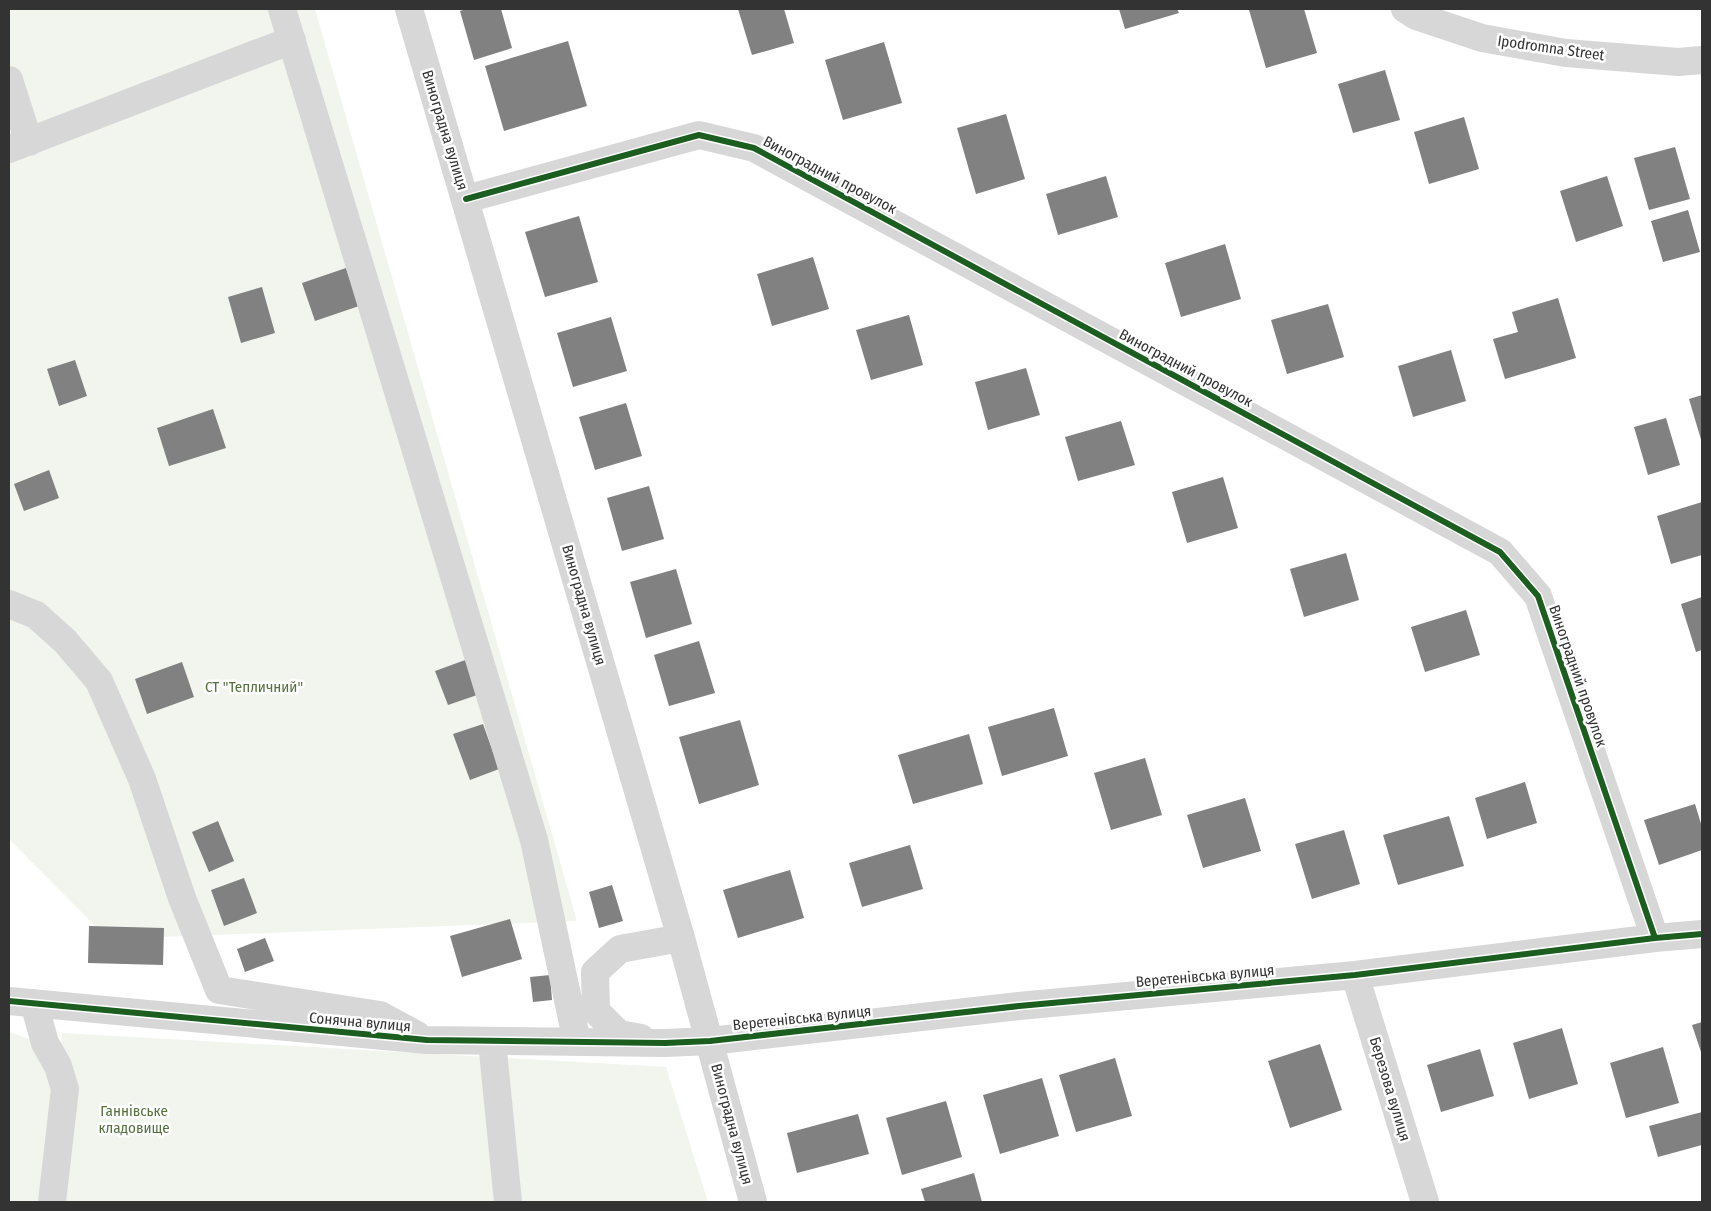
<svg xmlns="http://www.w3.org/2000/svg" width="1711" height="1211" viewBox="0 0 1711 1211" font-family="'Fira Sans Condensed',sans-serif">
<style>
.green{fill:#f1f5ed}
.building{fill:#818181}
.lines{fill:none;stroke-linecap:round;stroke-linejoin:round}
.minor{stroke:#d7d7d7;stroke-width:28}
.cycleway-casing{stroke:#fff;stroke-width:9}
.cycleway{stroke:#1b5e20;stroke-width:6}
.labels{text-anchor:middle;dominant-baseline:central;stroke-width:5;stroke-linejoin:round;paint-order:stroke}
.street-label{font-size:15px;fill:#333;stroke:#fff}
.park-label{font-size:15px;fill:#56703f;stroke:#fff}
</style>
<rect width="100%" height="100%" fill="#fff"/>
<path class="green" d="M9,9H315L577,921L108,939L9,839Z
M9,1032L33,1040L58,1066L62,1033L666,1067L708,1202H9Z"/>
<path class="building" d="M466,9H501L512,48L474,60L460,11Z
M738,9H784L794,43L752,55Z
M1119,9H1177L1179,13L1125,29Z
M1254,9H1304L1317,53L1266,68L1249,10Z
M568,41L587,106L504,131L485,66Z
M884,42L902,103L843,120L825,60Z
M1385,70L1400,120L1353,133L1338,84Z
M1006,114L1025,179L976,194L957,128Z
M1464,117L1479,169L1429,184L1414,132Z
M1675,147L1690,199L1649,210L1634,158Z
M1106,176L1118,217L1058,235L1046,194Z
M1607,176L1623,226L1576,242L1560,191Z
M1688,210L1700,252L1663,262L1651,221Z
M579,216L598,282L545,297L525,232Z
M1225,244L1241,299L1181,317L1165,263Z
M813,257L829,309L772,326L757,274Z
M346,268L359,306L315,321L302,283Z
M262,287L275,333L241,343L228,297Z
M1558,298L1576,358L1505,379L1493,339L1518,332L1512,312Z
M1328,304L1344,357L1287,374L1271,320Z
M909,315L923,365L871,380L856,330Z
M611,317L627,371L573,387L557,333Z
M1451,350L1466,401L1413,417L1398,366Z
M75,360L87,396L59,406L47,369Z
M1026,368L1040,415L988,430L975,382Z
M1702,395V443L1689,399Z
M626,403L642,456L595,470L579,417Z
M213,409L226,448L169,466L157,428Z
M1666,418L1680,465L1648,475L1634,427Z
M1121,421L1135,465L1078,481L1065,437Z
M49,470L59,498L24,511L14,484Z
M1223,477L1238,528L1187,543L1172,492Z
M649,486L664,539L622,551L607,498Z
M1702,502V555L1671,564L1657,516Z
M1346,553L1359,600L1304,617L1290,569Z
M676,569L692,624L646,638L630,582Z
M1702,597V650L1696,652L1681,604Z
M1466,610L1480,655L1425,672L1411,627Z
M699,641L715,693L669,706L654,655Z
M468,659L480,694L448,705L435,671Z
M182,662L194,697L147,714L135,679Z
M1054,708L1068,756L1002,776L988,727Z
M740,720L759,785L699,804L679,737Z
M483,724L499,769L470,780L453,734Z
M969,734L983,784L913,804L898,755Z
M1145,758L1162,815L1111,830L1094,773Z
M1525,782L1537,823L1487,839L1475,798Z
M1245,798L1261,851L1203,868L1187,815Z
M1695,804L1702,827V850L1659,865L1644,820Z
M1449,816L1464,866L1398,885L1383,835Z
M218,821L234,861L209,872L192,832Z
M1344,830L1360,884L1312,899L1295,844Z
M910,845L923,889L862,907L849,863Z
M790,870L804,918L738,938L723,890Z
M244,878L257,913L224,926L211,890Z
M612,885L623,921L599,928L589,892Z
M510,919L522,959L462,977L450,936Z
M89,926L164,928L163,965L88,963Z
M265,938L274,961L245,972L237,949Z
M550,975L552,1000L533,1002L530,977Z
M1702,1022V1055L1692,1025Z
M1562,1028L1578,1084L1529,1099L1513,1043Z
M1320,1044L1342,1110L1290,1128L1268,1061Z
M1663,1047L1679,1103L1626,1118L1610,1063Z
M1480,1049L1494,1096L1441,1112L1427,1065Z
M1115,1058L1132,1116L1076,1132L1059,1075Z
M1042,1078L1059,1136L1000,1154L983,1095Z
M946,1101L962,1157L902,1175L886,1118Z
M1702,1112V1145L1658,1157L1649,1126Z
M858,1114L869,1154L797,1173L787,1133Z
M974,1173L982,1202H925L921,1189Z"/>
<g class="lines">
<path class="minor" d="M282,9L534,840L577,1042
M409,9L681,938L753,1202
M1405,9L1416,16L1482,38L1566,53L1678,62L1702,60
M9,80L29,142
M9,149L292,40
M466,199L699,135L754,148L1500,552L1538,596L1655,938
M9,604L36,615L65,641L99,681L142,779L182,898L219,990L380,1015L417,1035
M1355,975L1425,1202
M9,1001L427,1040L665,1043L710,1041L1019,1006L1355,975L1655,938L1702,934
M34,1003L45,1043L58,1066L65,1089L52,1202
M641,1038L619,1034L596,1011L595,972L620,949L681,938
M492,1041L508,1202"/>
<defs>
<path id="cycleway" d="M466,199L699,135L754,148L1500,552L1538,596L1655,938
M9,1001L427,1040L665,1043L710,1041L1019,1006L1355,975L1655,938L1702,934"/>
</defs>
<use href="#cycleway" class="cycleway-casing"/>
<use href="#cycleway" class="cycleway"/>
</g>
<g class="labels">
<g class="street-label">
<text transform="translate(1551 48) rotate(8)">Ipodromna Street</text>
<text transform="translate(445 130) rotate(73)">Виноградна вулиця</text>
<text transform="translate(830 175) rotate(28)">Виноградний провулок</text>
<text transform="translate(1186 368) rotate(28)">Виноградний провулок</text>
<text transform="translate(584 605) rotate(74)">Виноградна вулиця</text>
<text transform="translate(1578 676) rotate(71)">Виноградний провулок</text>
<text transform="translate(1205 976) rotate(-5)">Веретенівська вулиця</text>
<text transform="translate(802 1018) rotate(-6)">Веретенівська вулиця</text>
<text transform="translate(360 1022) rotate(5)">Сонячна вулиця</text>
<text transform="translate(1390 1089) rotate(73)">Березова вулиця</text>
<text transform="translate(732 1124) rotate(75)">Виноградна вулиця</text>
</g>
<g class="park-label">
<text x="254" y="687">СТ "Тепличний"</text>
<text x="134" y="1111">Ганнівське<tspan x="134" dy="17">кладовище</tspan></text>
</g>
</g>
<rect width="1711" height="1211" fill="none" stroke="#333333" stroke-width="20"/>
</svg>
